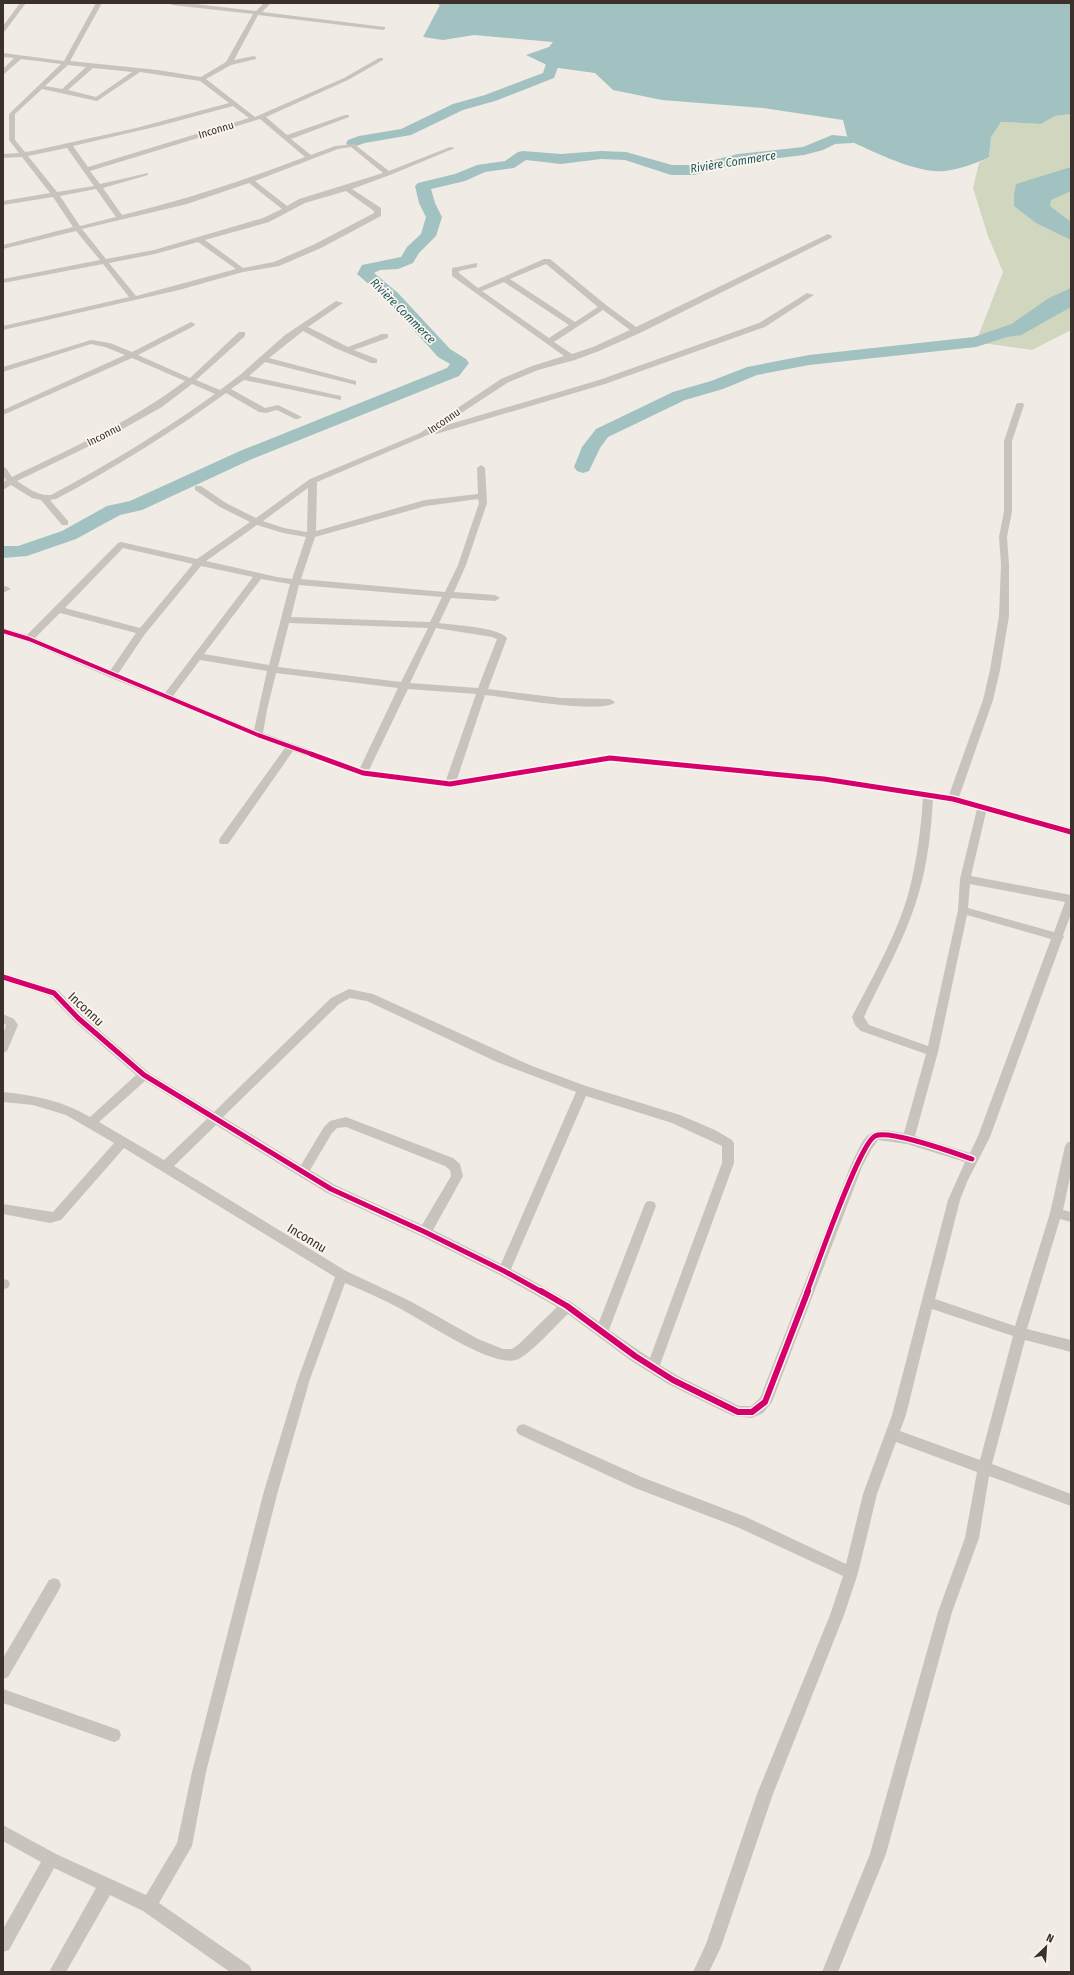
<svg xmlns="http://www.w3.org/2000/svg" width="1074" height="1975" viewBox="0 0 1074 1975" font-family="'Fira Sans Condensed',sans-serif">
<style>
.green{fill:#d1d6bf}
.water{fill:#a1c2c1}
.lines{fill:none;stroke-linecap:round;stroke-linejoin:round}
.river{fill:#a1c2c1;fill-rule:evenodd}
.minor{fill:#c9c3be;fill-rule:evenodd}
.cycleway-far2-casing{stroke:#fbf5ee;stroke-width:6}
.cycleway-far1-casing{stroke:#fbf5ee;stroke-width:8}
.cycleway-casing{stroke:#fbf5ee;stroke-width:9}
.cycleway-far2{stroke:#d6006c;stroke-width:4}
.cycleway-far1{stroke:#d6006c;stroke-width:5}
.cycleway{stroke:#d6006c;stroke-width:6}
.labels{text-anchor:middle;dominant-baseline:central;stroke-width:3.5;stroke-linejoin:round;paint-order:stroke}
.far-street-label{font-size:11px;fill:#3b302b;stroke:#fbf5ee}
.far-water-label{font-size:12px;font-style:italic;fill:#1f5a5e;stroke:#fbf5ee}
.street-label{font-size:13px;fill:#3b302b;stroke:#fbf5ee}
</style>
<rect width="100%" height="100%" fill="#f0ebe5"/>
<path class="green" d="M1071,114V330L1032,350L976,342L1003,272L988,236L973,188L979,163L989,157L991,137L1000,122L1041,124L1055,116Z"/>
<path class="water" d="M435,3H1071V114L1055,116L1041,124L1001,122L991,137L989,157C976,164 949,173 934,171C908,169 872,151 848,140L843,120L763,108L662,100L613,90L595,73L551,67L526,55L549,47L553,42L474,35L443,40L423,37L440,5Z
M1071,167V191L1051,200L1050,206L1071,222V240L1036,223L1014,206V195L1016,184Z
M1071,288V307L1021,335L999,338L997,334L1049,298Z"/>
<g class="lines">
<path class="river" d="M551,63L556,64L558,67L554,78L495,101L463,110L411,135L365,143L353,147L348,146L346,143L348,140L359,136L401,129L453,104L485,95L543,73L546,64Z
M832,135L853,137L855,140L853,143L835,144L823,150L804,155L738,163L694,175H671L625,160L601,159L561,164L526,160L514,168L485,172L465,181L431,189L435,203L442,217L436,236L419,253L413,263L398,269L380,270L374,273L398,293L450,349L466,359L469,363L459,376L252,459L142,510L120,515L76,539L27,556L3,558V546H18L62,531L107,506L130,501L240,451L447,368L450,364L438,357L386,299L357,274L362,265L401,257L407,247L421,234L426,217L419,203L415,186L418,183L455,174L477,165L505,161L518,152L523,151L561,154L601,151L626,152L672,165H694L738,154L803,147Z
M1071,291V303L1032,329L976,347L809,365L757,375L723,389L685,400L608,437L600,448L589,471L583,473L577,471L574,467L582,447L596,429L673,392L711,381L747,367L809,355L974,337L1020,321L1065,293Z"/>
<path class="minor" d="M20,3H26L5,31L3,32V26Z
M96,3H102L70,61L158,70L201,77L226,62L253,14L172,5L169,3H187L256,11L264,3H271L262,12L385,27V29L383,30L258,15L234,60L254,56L256,57V59L231,65L206,79L255,117L344,78L379,58H383V60L348,80L266,117L287,135L345,115H349V117L291,139L311,155L335,146L354,144L389,171L450,147L455,148L390,175L352,189L381,208V216L321,248L279,266L243,272L179,290L3,330V326L129,297L103,264L3,283V279L100,260L76,231L3,249V245L73,227L53,197L3,205V201L50,193L22,157L3,158V154L19,153L9,140V114L61,64L21,59L3,75V69L14,58L3,57V53L64,61ZM68,65L86,67L62,89L45,86ZM93,68L132,72L96,97L68,90ZM140,72L200,81L229,103L136,128L32,151L25,152L15,140V114L42,89L97,101ZM233,106L249,118L88,167L73,146L159,126ZM260,119L305,157C245,180 185,200 122,215L103,188L148,175V173L100,184L90,171ZM351,147L383,173L299,199L287,206L255,181L338,149ZM67,148L94,186L57,192L28,156ZM249,183L282,209L263,218L154,250L106,259L82,229L187,204ZM96,189L116,217L80,226L60,196ZM346,191L374,211V213L315,244L274,262L243,268L205,240L269,222L305,203ZM198,242L236,269L136,296L109,263L155,254Z
M828,234L832,236L831,238L640,333L599,351L575,360L538,370L507,383L440,427L599,380L759,323L807,293L814,295L765,327L605,384L436,434H430L317,482L316,531L425,500L478,494L477,468L481,465L485,468L487,503L466,565L454,592L495,595L500,598L495,601L451,598L439,623C454,625 498,627 507,638L488,689L561,698L610,699L615,702C605,715 505,697 485,695L457,779L610,755L824,775L949,795L983,700L990,670L999,616L1001,565L999,537L1004,511V441L1016,405L1017,403H1023L1024,405L1012,441V511L1007,537L1009,565V616L1000,670L993,700L959,797L1071,828V836L986,812L971,876L1071,895V914L1063,935L1064,937L1062,940L990,1137L967,1182L960,1200L935,1299L1015,1326L1050,1213L1065,1146L1067,1143L1071,1141V1173L1063,1210L1071,1212V1222L1060,1219L1027,1329L1071,1340V1352L1025,1340L992,1464L1071,1494V1506L989,1476L979,1538L952,1612L886,1854L838,1972H822L870,1854L938,1612L965,1538L977,1472L896,1442L877,1494L858,1573L844,1615L773,1794L721,1947L709,1972H693L706,1944L757,1794L830,1615L843,1576L737,1527L635,1488L518,1434L516,1430L518,1426L523,1424L528,1426L644,1478L746,1517L846,1564L863,1494L892,1415L948,1200L965,1162L907,1144L878,1140L871,1150L862,1167L772,1402L763,1413L752,1418L733,1416L668,1384L630,1360L568,1314C556,1325 529,1356 516,1360C491,1367 424,1321 401,1309C382,1299 364,1291 345,1283L310,1379L278,1491L206,1772L192,1846L159,1903L250,1966L252,1972H230L143,1911L110,1895L66,1972H49L96,1888L54,1868L9,1950L3,1952V1929L41,1862L3,1841V1825L56,1854L146,1895L177,1843L192,1772L264,1491L298,1379L335,1277L124,1148L61,1220L50,1223L3,1214V1204L53,1212L114,1143L66,1115L33,1105L3,1102V1092C34,1095 63,1101 90,1117L136,1075L74,1021L50,996L3,981V973L58,990L82,1015L148,1072L214,1112L331,998L349,989L373,994L532,1066L586,1086L680,1115L715,1130L732,1140L734,1143V1163L660,1365L678,1376L739,1406H751L760,1398L850,1167C865,1136 865,1125 904,1133L926,1054L861,1031L855,1025L852,1017C872,978 898,933 909,891C917,860 921,829 923,797L824,783L610,761L450,788L363,776L293,751L228,844H220L219,841L220,838L285,748L109,677L26,641L3,634V628L27,635L118,543L121,542L197,559L250,522L220,507L195,490V486H201L226,503L256,518L310,479L420,433L501,379L532,366L564,356L452,276V268L477,263V267L459,271V273L478,288L544,259H550L606,305L636,327ZM546,264L598,307L575,322L510,279ZM504,282L569,325L549,338L482,291ZM603,310L630,330L593,347L572,354L554,342ZM308,488L307,532L284,528L263,521ZM478,499L479,503L458,565L445,592L301,579L315,537L426,506ZM257,525L283,533L306,537L292,579L277,577L206,561ZM123,548L193,564L140,628L65,608ZM201,566L253,577L165,693L118,674L145,634ZM261,579L290,584L269,665L204,654ZM299,585L442,597L430,622L291,617ZM60,613L136,633L110,671L35,638ZM289,623L428,628L401,682L278,667ZM436,628L492,637L497,639L478,688L410,683ZM200,660L267,671L254,730L173,696ZM276,673L398,688L360,768L263,733L267,710ZM408,689L476,694L446,780L369,770ZM933,799L977,809L960,879L958,910L928,1046L869,1025L864,1017C883,976 907,936 919,892C928,862 931,830 933,799ZM970,884L1065,902L1054,932L968,908ZM967,915L1051,939L978,1136L970,1153L915,1136L938,1052ZM350,998L367,1001L497,1062L576,1092L501,1264L433,1230L463,1176L460,1164L453,1158L346,1117L330,1121L324,1127L301,1165L223,1117L339,1004ZM145,1081L207,1119L164,1160L99,1122ZM586,1096L672,1123L722,1146V1163L650,1358L609,1330L656,1206L654,1202L650,1201L646,1202L644,1206L599,1322L571,1302L511,1269ZM216,1125L327,1193L421,1236L500,1275L557,1307L519,1344L512,1349H503L478,1339L410,1301L346,1271L174,1166ZM346,1127L445,1166L450,1170L451,1176L422,1225L335,1185L310,1170L332,1133L337,1128ZM932,1309L1013,1336L980,1460L900,1431L906,1415Z
M336,301L343,303L308,327L348,347L382,334H388V338L354,350L377,359V363H371L335,348L303,331L269,358L356,381V385L265,362L249,376L341,396V400L244,380L231,389L265,408L278,405L302,417L298,419H295L277,410L266,413L259,412L226,393C172,432 115,468 56,499L50,500L68,521V525H62L41,500L32,498L11,485L3,490V483L6,480L3,476V467L6,468L12,477C72,448 132,421 185,381L132,358L3,415V410L125,355L105,347L91,344L3,372V367L91,340L110,343L132,352L191,322L195,324L194,326L138,355L190,378L239,332H245V336L196,380L220,390L240,375L285,335ZM192,384L215,394C163,431 108,465 51,495C37,496 28,488 17,481L110,436L162,407Z
M6,586L11,589L3,593V587Z
M3,1014L14,1019L18,1025L7,1051L3,1053V1034L6,1025L3,1023Z
M3,1279L8,1280L10,1284L8,1288L4,1289Z
M54,1578L59,1580L61,1585L59,1590L8,1677L3,1679V1658L49,1580Z
M3,1689L119,1730L121,1735L119,1740L114,1742L3,1703Z"/>
<defs>
<path id="cycleway-far2" d="M3,631L29,639L258,735L314,755"/>
<path id="cycleway-far1" d="M311,754L363,773L450,784L610,758L824,779L953,799L1071,832
M3,977L54,993L78,1018L144,1075L331,1189L425,1232L504,1271L542,1292
M807,1292C816,1269 859,1144 875,1136C889,1129 955,1153 972,1159"/>
<path id="cycleway" d="M541,1291L567,1306L635,1356L673,1380L738,1412H752L765,1402L808,1291"/>
</defs>
<use href="#cycleway-far2" class="cycleway-far2-casing"/>
<use href="#cycleway-far1" class="cycleway-far1-casing"/>
<use href="#cycleway" class="cycleway-casing"/>
<use href="#cycleway-far2" class="cycleway-far2"/>
<use href="#cycleway-far1" class="cycleway-far1"/>
<use href="#cycleway" class="cycleway"/>
</g>
<g class="labels">
<g class="far-street-label">
<text transform="translate(216 130) rotate(-17)">Inconnu</text>
<text transform="translate(444 421) rotate(-34)">Inconnu</text>
<text transform="translate(104 435) rotate(-27)">Inconnu</text>
</g>
<g class="far-water-label">
<text transform="translate(733 162) rotate(-9)">Rivière Commerce</text>
<text transform="translate(403 311) rotate(45)">Rivière Commerce</text>
</g>
<g class="street-label">
<text transform="translate(86 1009) rotate(43)">Inconnu</text>
<text transform="translate(307 1238) rotate(31)">Inconnu</text>
</g>
</g>
<rect width="1074" height="1975" fill="none" stroke="#3b302b" stroke-width="8"/>
<g transform="translate(1046 1947) rotate(25)" stroke="#fbf5ee" stroke-width="3" paint-order="stroke">
<path d="M0-3L7 15L0 10L-7 15Z" fill="#3b302b"/>
<text y="-6" font-size="11" font-weight="bold" text-anchor="middle" fill="#3b302b">N</text>
</g>
</svg>
